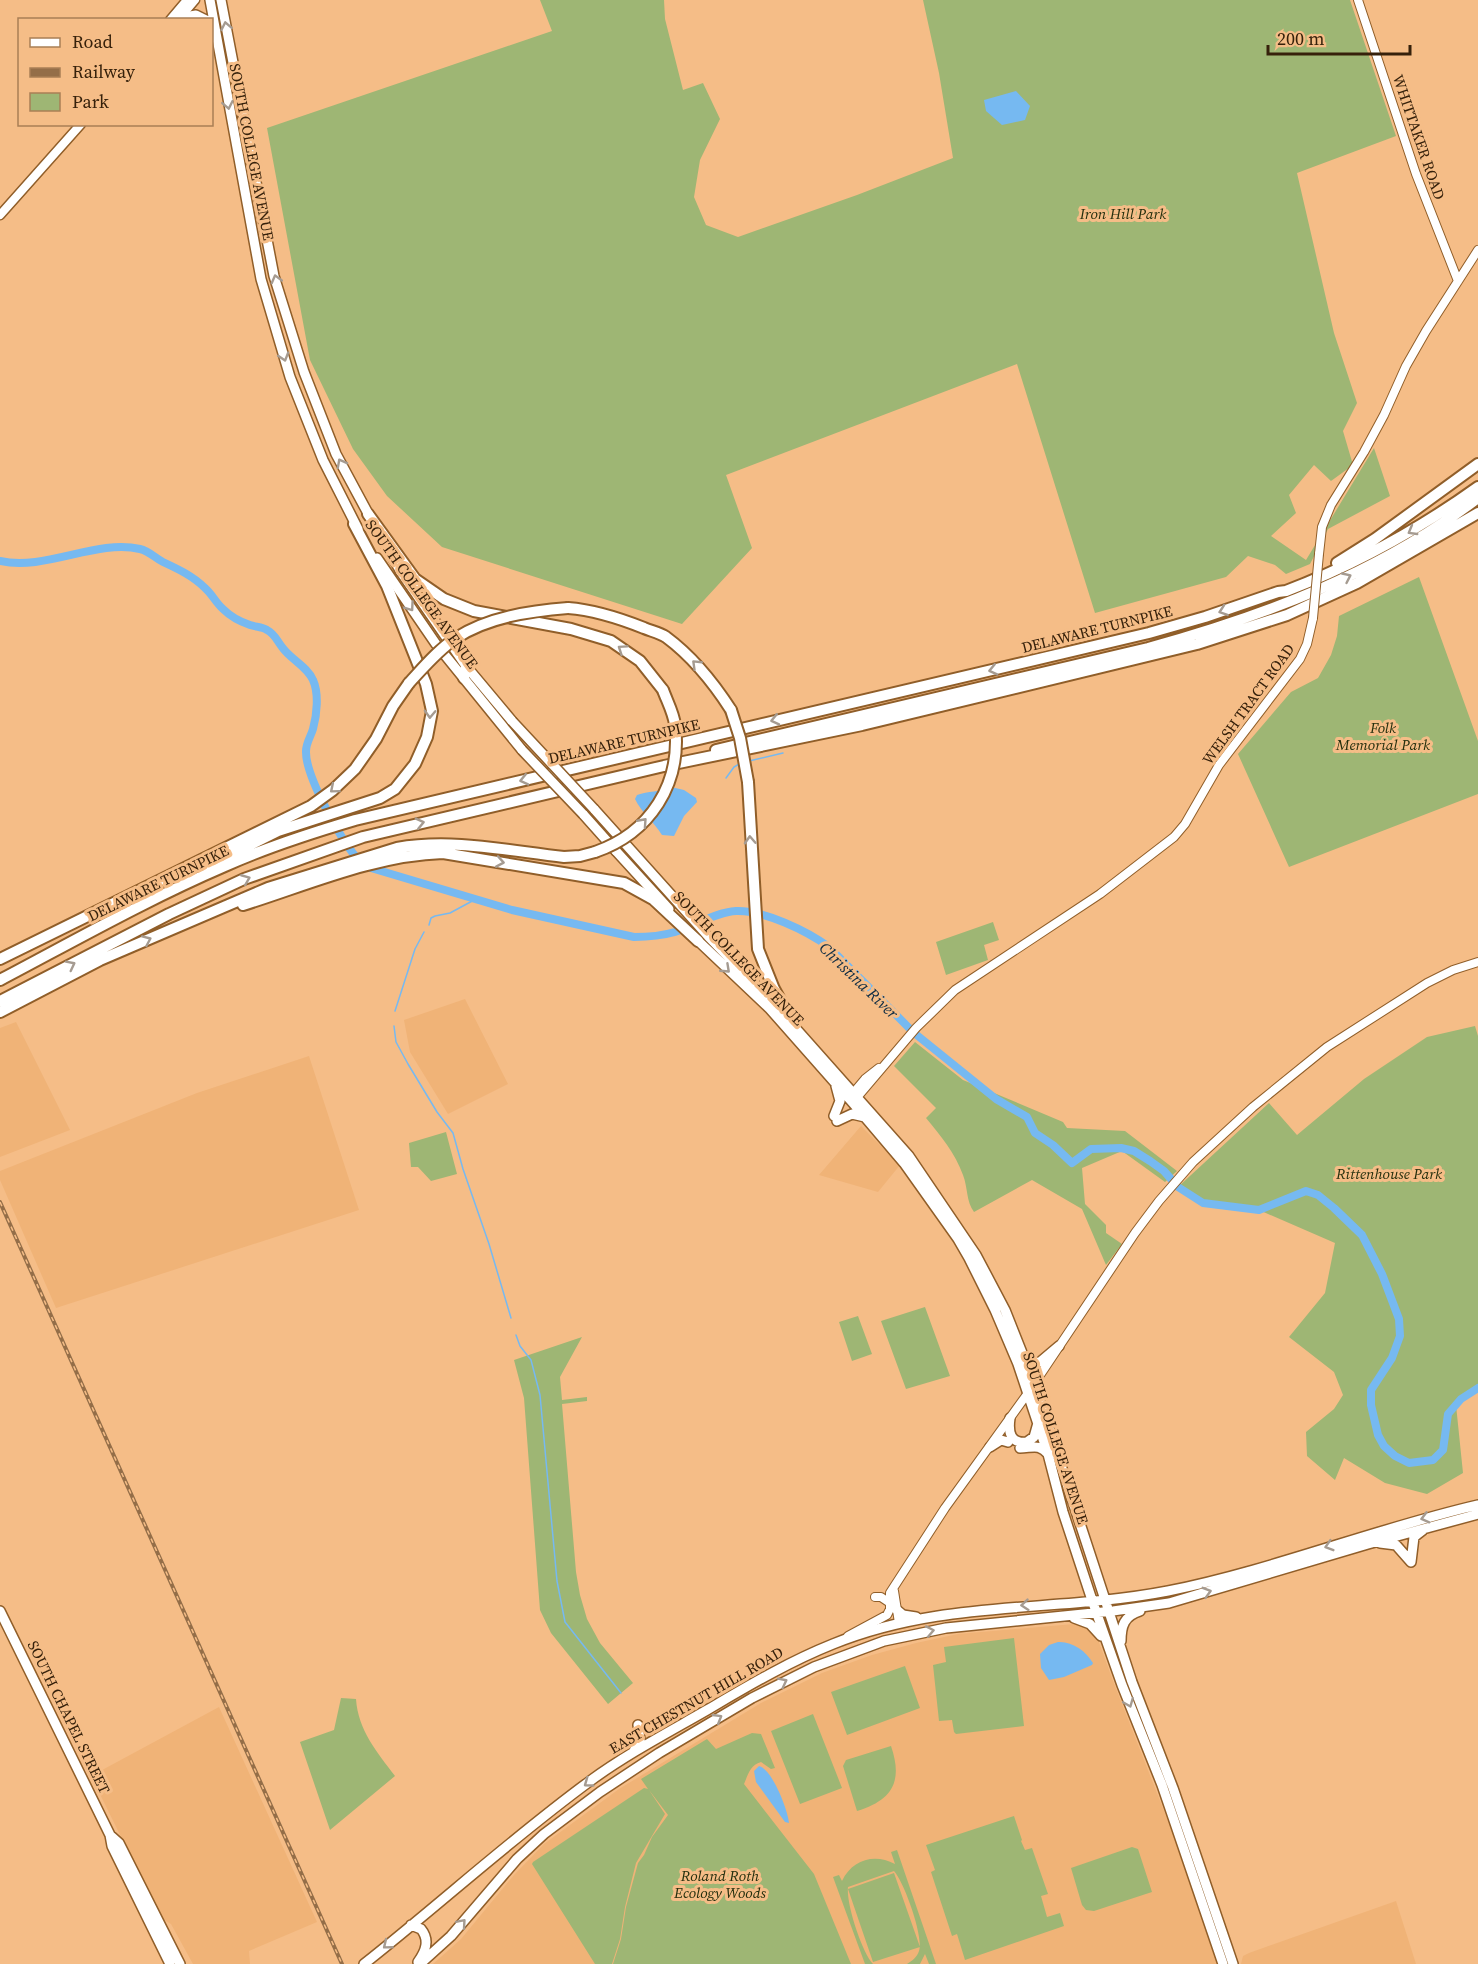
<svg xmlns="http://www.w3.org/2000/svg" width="1478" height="1964" viewBox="0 0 1478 1964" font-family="'Source Serif 4',serif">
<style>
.built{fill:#f0b377}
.green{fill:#9eb674}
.water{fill:#76b9f1}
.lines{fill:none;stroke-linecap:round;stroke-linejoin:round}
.stream{stroke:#76b9f1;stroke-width:1.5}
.river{stroke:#76b9f1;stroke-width:8}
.tertiary-casing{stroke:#905e29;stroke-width:10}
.secondary-casing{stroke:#905e29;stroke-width:11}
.primary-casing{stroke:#905e29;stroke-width:12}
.trunk-casing{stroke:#905e29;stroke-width:12}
.motorway-casing{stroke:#905e29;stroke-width:14}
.tertiary{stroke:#fff;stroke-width:8}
.secondary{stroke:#fff;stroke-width:8}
.primary{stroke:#fff;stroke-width:9}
.trunk{stroke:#fff;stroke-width:9}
.motorway{stroke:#fff;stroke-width:10}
.rail-casing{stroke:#946e48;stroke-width:4}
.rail{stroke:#f5bd87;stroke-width:1.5;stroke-dasharray:4.5;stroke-linecap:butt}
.tertiary-bridge-casing{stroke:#905e29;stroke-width:10;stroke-linecap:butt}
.primary-bridge-casing{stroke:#905e29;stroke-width:12;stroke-linecap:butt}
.trunk-bridge-casing{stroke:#905e29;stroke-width:12;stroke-linecap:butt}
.motorway-bridge-casing{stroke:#905e29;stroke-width:14;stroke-linecap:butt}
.tertiary-bridge{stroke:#fff;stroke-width:8}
.primary-bridge{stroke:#fff;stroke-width:9}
.trunk-bridge{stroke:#fff;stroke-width:9}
.motorway-bridge{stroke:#fff;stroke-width:10}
.oneway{stroke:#a59b91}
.labels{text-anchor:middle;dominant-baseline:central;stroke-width:6;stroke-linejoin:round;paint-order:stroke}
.street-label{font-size:15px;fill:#36210b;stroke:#f5bd87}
.park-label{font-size:15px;font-style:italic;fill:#242f0e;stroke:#f5bd87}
.water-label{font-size:16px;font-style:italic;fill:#102d44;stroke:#f5bd87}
</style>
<rect width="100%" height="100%" fill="#f5bd87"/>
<path class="built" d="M465,999L508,1084L448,1114L410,1052L404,1020Z
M16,1022L70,1130L0,1157V1028Z
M309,1056L359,1210L56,1308L0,1180V1171L197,1093Z
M861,1126L900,1165L878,1192L819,1175Z
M1074,1624L1088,1627L1097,1637L1113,1681L1177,1844L1218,1964H433L461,1939L514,1875L544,1844L619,1789L761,1703L822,1673L872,1655L916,1643L958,1634Z
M219,1707L317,1922L249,1951L250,1964H193L171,1924L161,1918L91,1776Z
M1396,1901L1416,1964H1241L1243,1956L1249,1953Z"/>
<path class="green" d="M540,0H664L665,19L683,90L703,83L720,119L700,160L694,197L706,225L738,237L857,195L953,158L939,73L923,0H1350L1396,136L1297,173L1334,333L1357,403L1343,431L1353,465L1331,481L1314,465L1289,495L1296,513L1271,536L1306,560L1374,448L1390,496L1328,529L1310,564L1286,574L1275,565L1248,556L1226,577L1095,613L1017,364L726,475L752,548L682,624L442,547L387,496L353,449L310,360L267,128L552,31Z
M1419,577L1478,741V794L1289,867L1238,754L1291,692L1318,678L1331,655L1337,636L1339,616Z
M993,922L999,940L984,945L988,960L946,975L936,942Z
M1475,1026L1478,1036V1388L1456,1405L1463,1473L1427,1494L1385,1483L1344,1458L1335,1480L1307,1456L1306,1432L1334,1409L1343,1395L1334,1372L1289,1337L1325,1293L1335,1243L1259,1210L1203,1203L1178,1187L1269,1103L1297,1135L1364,1079L1427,1037Z
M915,1042L963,1080L1063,1122L1067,1128L1125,1131L1177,1171L1165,1182L1122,1151L1082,1168L1085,1204L1106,1225V1233L1122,1244L1106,1265L1082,1209L1032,1180L974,1212C966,1201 968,1188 963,1175C955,1153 941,1136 926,1118L936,1108L894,1066Z
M446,1132L457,1174L431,1181L418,1167H411L409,1143Z
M925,1307L950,1376L906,1389L881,1321Z
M858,1316L872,1354L852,1361L839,1322Z
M582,1337L560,1377L562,1400L587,1397V1401L562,1404L576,1572L580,1595L587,1619L600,1643L633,1683L608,1704L551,1633L540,1610L524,1398L514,1360Z
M1014,1638L1024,1726L956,1734L954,1732L952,1720L939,1721L933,1665L946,1662L944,1647Z
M905,1666L920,1708L847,1735L831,1692Z
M341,1698L356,1699C358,1730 377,1752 395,1776L330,1830L300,1742L334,1730Z
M813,1714L842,1788L800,1804L771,1731Z
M752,1733L761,1734L775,1768L771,1769L761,1762C750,1765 748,1775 744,1784L814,1874L851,1964H613L621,1939L626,1907L638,1863L644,1855L652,1837L668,1815L649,1790L665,1814L636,1863L625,1907L620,1939L612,1964H595L532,1864L533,1862L644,1788L648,1789L641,1779L707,1739L716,1749Z
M891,1746C903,1781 893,1800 857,1811L843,1766L846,1760Z
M1014,1816L1022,1840L1021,1841L1025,1850L1032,1848L1048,1894L1041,1896L1047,1917L1060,1913L1064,1926L965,1960L957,1934L952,1936L931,1872L935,1870L926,1845Z
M1132,1847L1138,1849L1152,1892L1094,1911L1086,1910L1082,1905L1071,1868Z
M897,1850L936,1964H929L925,1954L920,1964H907C912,1961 917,1957 919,1951C924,1937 904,1882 894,1871L848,1887C846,1904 862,1952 873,1964H865L833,1877L839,1875L842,1881C852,1860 874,1853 895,1864L891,1852Z
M894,1873L920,1947L873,1962L848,1889Z"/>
<path class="water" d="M1016,91L1030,106L1025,120L1002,125L986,111L984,100Z
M671,787L684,790L696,798L697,802L684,816L674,836L662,835C654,822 641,812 635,799L637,795C648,791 660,792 671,787Z
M1058,1642C1072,1641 1086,1651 1093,1663L1092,1665L1064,1677L1049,1680L1041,1668L1040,1654L1049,1645Z
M759,1766C772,1769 788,1810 789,1823L785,1822L756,1782L754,1771Z"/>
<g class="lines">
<path class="stream" d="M749,761L783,753
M726,778L734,767L741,763
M429,925L431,918L435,916L450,913L476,899
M395,1011L415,949L424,932
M394,1026L396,1042L408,1064L437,1112L453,1133L463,1169L489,1244L511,1318
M516,1335L520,1346L531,1360L540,1395L557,1581L565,1622L621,1693"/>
<path class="river" d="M0,561C46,571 96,539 140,549C149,551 155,558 163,562C178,569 193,576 205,588C212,594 216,603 223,609C230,616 241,622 250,625C256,627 262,627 267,630C275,634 277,641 282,647C290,659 307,666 313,680C319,693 317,715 313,729C311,736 306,743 306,751C305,775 340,838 356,857C360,861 366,864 371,868L512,910L634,937C647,937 661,936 675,932C693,926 717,912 736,911C764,910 807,931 829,947L913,1032L996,1099L1027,1117L1035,1133L1053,1145L1072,1163L1091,1149L1121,1148L1134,1151L1150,1161L1164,1171L1178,1187L1203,1203L1259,1210L1306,1191L1318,1195L1334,1208L1362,1235L1382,1274L1399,1319L1400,1336L1392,1358L1371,1390V1405L1378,1435L1384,1446L1395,1456L1409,1463L1433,1460L1443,1450L1448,1414L1461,1399L1478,1388"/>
<defs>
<path id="tertiary" d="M1358,0L1416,174L1458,281
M1319,554L1322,527L1331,505L1364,452L1384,415L1406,366L1426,331L1478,250
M849,1098L865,1079L879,1068
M854,1101L916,1028L955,990L1100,894L1174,837L1185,824L1219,765L1300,659L1307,644L1313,618
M894,1591L899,1623
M875,1597H881L890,1603
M848,1636L887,1615L890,1609V1593L945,1508L1028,1393L1135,1233L1159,1201L1193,1162L1253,1107L1327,1047L1427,983L1453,970L1478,962"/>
<path id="secondary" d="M170,20L187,0
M178,20L195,0
M0,215L81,124"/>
<path id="primary" d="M401,572L466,666L512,721
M594,809L708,936L774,1004L909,1156L976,1255L1005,1310L1034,1383L1132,1682L1173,1788L1233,1964
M616,851L669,909
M694,937L770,1009L853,1103L904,1163L958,1239L969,1258L995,1310L1018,1364L1048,1454L1063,1512L1092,1600L1122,1685L1162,1785L1223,1964
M834,1116L840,1101L836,1086
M837,1121L852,1114L865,1117
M1026,1363L1040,1362L1059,1346
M1010,1418C1008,1432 1010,1444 1027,1442L1034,1437L1038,1423
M990,1447L1001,1440L1008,1442
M1020,1448C1032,1448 1039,1443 1048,1454
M1380,1543L1396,1545L1411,1562
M1411,1562L1414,1537L1423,1530
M897,1610L903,1615L916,1617
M0,1611L110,1835L112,1846L170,1964
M1074,1618L1090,1624L1101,1636
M1121,1641C1121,1626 1124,1616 1140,1611
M634,1751L640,1740L638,1725
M110,1835L119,1843L180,1964
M411,1925L421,1929C430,1940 426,1951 418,1962
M364,1964C440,1904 512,1838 590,1781C627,1754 667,1733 707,1710C748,1686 788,1662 833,1644C944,1599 1054,1613 1168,1591C1273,1570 1374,1529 1478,1505
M420,1964L451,1936L517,1859L544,1834L600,1792L659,1753L752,1698L814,1667L884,1641L946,1628L1113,1611L1169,1603L1368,1544L1478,1514"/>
<path id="trunk" d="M210,0L261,279L290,377L323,460L358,529
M221,0L274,276L304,372L336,454L371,519
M179,18L196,15L206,20
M382,539L401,572
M377,558L436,644L522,750
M583,814L616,851"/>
<path id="motorway" d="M368,514L415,579L444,599L474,611L571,629L611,641L640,661L663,690
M1337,563L1375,539L1478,464
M568,608C595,610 619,618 644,628C651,631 660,633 666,637C693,657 713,682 731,710
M464,678L466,666
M716,750L1148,648C1267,615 1379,573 1478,498
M748,782L758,949L774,989L795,1027
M207,866L278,831L380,798L395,789L415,764L427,737L432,711L426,684L387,586L354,524
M243,905C307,885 375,855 443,853L624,883L653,899L698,941
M0,959L311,806L333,790L355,769L376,739L393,706L409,683
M0,980C74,941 148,899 225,866C267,847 311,833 355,820L1149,633L1205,617L1278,592L1286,591C1354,565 1418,530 1478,487
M0,1001L169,914L244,879L363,837L664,766L862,725L1197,644L1287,615L1357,583L1478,513
M0,1012L100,960L268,888L397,848C452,838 509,851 564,857L580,856L595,852"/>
</defs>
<use href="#tertiary" class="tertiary-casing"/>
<use href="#secondary" class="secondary-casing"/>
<use href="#primary" class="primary-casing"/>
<use href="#trunk" class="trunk-casing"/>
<use href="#motorway" class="motorway-casing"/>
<use href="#tertiary" class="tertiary"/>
<use href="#secondary" class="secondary"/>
<use href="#primary" class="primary"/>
<use href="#trunk" class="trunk"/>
<use href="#motorway" class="motorway"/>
<defs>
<path id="rail" d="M0,1202L342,1964"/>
</defs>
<use href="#rail" class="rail-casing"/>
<use href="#rail" class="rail"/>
<defs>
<path id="tertiary-bridge" d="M1313,618L1319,554"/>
<path id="primary-bridge" d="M512,721L594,809"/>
<path id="trunk-bridge" d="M522,750L583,814"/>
<path id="motorway-bridge" d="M409,683C423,668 438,650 456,638C488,617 530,611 568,608
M731,710L740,738L748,782
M595,852C650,833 682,784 675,725C674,714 667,701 663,690"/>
</defs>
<use href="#tertiary-bridge" class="tertiary-bridge-casing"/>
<use href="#primary-bridge" class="primary-bridge-casing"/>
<use href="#trunk-bridge" class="trunk-bridge-casing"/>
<use href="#motorway-bridge" class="motorway-bridge-casing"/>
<use href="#tertiary-bridge" class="tertiary-bridge"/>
<use href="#primary-bridge" class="primary-bridge"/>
<use href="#trunk-bridge" class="trunk-bridge"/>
<use href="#motorway-bridge" class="motorway-bridge"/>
</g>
<defs><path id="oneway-chevron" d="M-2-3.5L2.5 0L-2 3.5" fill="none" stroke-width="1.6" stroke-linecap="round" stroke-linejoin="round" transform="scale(1.5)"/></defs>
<g class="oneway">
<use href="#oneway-chevron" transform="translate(226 26) rotate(-101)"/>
<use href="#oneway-chevron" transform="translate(228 105) rotate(79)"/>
<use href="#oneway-chevron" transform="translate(276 279) rotate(-105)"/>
<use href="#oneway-chevron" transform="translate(284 357) rotate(73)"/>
<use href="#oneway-chevron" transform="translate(341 463) rotate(-118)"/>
<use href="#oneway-chevron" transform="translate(1412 531) rotate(150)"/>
<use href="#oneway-chevron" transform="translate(1347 577) rotate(-25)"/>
<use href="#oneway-chevron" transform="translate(410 607) rotate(55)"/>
<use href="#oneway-chevron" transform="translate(1223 611) rotate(161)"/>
<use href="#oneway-chevron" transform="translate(622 649) rotate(-146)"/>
<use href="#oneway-chevron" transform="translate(696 664) rotate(-136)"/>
<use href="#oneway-chevron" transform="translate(993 670) rotate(167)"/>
<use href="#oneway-chevron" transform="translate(430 714) rotate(92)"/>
<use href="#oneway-chevron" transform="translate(775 720) rotate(167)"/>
<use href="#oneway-chevron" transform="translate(524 780) rotate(167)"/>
<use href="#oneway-chevron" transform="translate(334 789) rotate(140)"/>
<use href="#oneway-chevron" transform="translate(643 822) rotate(-48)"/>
<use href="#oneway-chevron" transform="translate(420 823) rotate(-13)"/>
<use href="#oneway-chevron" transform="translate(750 840) rotate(-93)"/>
<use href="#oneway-chevron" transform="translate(500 862) rotate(10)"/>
<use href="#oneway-chevron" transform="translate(246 879) rotate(-22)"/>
<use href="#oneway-chevron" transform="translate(147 940) rotate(-24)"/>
<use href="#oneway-chevron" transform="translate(71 965) rotate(-27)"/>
<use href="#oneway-chevron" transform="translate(726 969) rotate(43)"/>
<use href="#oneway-chevron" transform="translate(1425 1518) rotate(165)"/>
<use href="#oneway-chevron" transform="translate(1329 1546) rotate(163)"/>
<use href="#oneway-chevron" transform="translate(1207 1592) rotate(-16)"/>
<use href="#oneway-chevron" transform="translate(1025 1605) rotate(175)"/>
<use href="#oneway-chevron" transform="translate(930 1631) rotate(-11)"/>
<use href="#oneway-chevron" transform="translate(783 1682) rotate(-27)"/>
<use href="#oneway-chevron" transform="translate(1129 1703) rotate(68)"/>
<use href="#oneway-chevron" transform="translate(718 1718) rotate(-31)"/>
<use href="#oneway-chevron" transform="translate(588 1783) rotate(144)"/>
<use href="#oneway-chevron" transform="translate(462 1923) rotate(-49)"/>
<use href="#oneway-chevron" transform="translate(387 1945) rotate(141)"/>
</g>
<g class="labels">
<g class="street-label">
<text transform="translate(1419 137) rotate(71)">WHITTAKER ROAD</text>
<text transform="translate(252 152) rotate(79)">SOUTH COLLEGE AVENUE</text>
<text transform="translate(422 594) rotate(54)">SOUTH COLLEGE AVENUE</text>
<text transform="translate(1097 629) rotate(-14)">DELAWARE TURNPIKE</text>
<text transform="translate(1248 704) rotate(-54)">WELSH TRACT ROAD</text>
<text transform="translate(624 741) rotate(-13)">DELAWARE TURNPIKE</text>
<text transform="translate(158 883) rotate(-26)">DELAWARE TURNPIKE</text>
<text transform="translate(739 958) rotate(46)">SOUTH COLLEGE AVENUE</text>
<text transform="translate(1056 1438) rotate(72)">SOUTH COLLEGE AVENUE</text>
<text transform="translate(696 1700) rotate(-30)">EAST CHESTNUT HILL ROAD</text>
<text transform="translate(69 1717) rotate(64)">SOUTH CHAPEL STREET</text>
</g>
<g class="park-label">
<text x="1123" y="213">Iron Hill Park</text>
<text x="1383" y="727">Folk<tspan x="1383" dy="17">Memorial Park</tspan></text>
<text x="1389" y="1173">Rittenhouse Park</text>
<text x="720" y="1875">Roland Roth<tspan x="720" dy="17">Ecology Woods</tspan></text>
</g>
<g class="water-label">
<text transform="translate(859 980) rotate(44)">Christina River</text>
</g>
</g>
<rect x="18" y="18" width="195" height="108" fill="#f5bd87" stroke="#a97f55" stroke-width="1.5"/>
<rect x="30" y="38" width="30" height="9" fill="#ffffff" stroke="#a97f55" stroke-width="1.5"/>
<text x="72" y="48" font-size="18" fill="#36210b">Road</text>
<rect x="30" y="68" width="30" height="9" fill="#946e48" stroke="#a97f55" stroke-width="1.5"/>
<text x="72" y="78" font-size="18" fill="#36210b">Railway</text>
<rect x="30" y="93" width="30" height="18" fill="#9eb674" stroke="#a97f55" stroke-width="1.5"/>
<text x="72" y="108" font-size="18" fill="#36210b">Park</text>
<path d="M1268 45v9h142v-9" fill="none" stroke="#36210b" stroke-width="3"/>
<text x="1277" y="45" font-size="18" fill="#36210b" stroke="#f5bd87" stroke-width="4.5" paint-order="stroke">200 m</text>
</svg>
